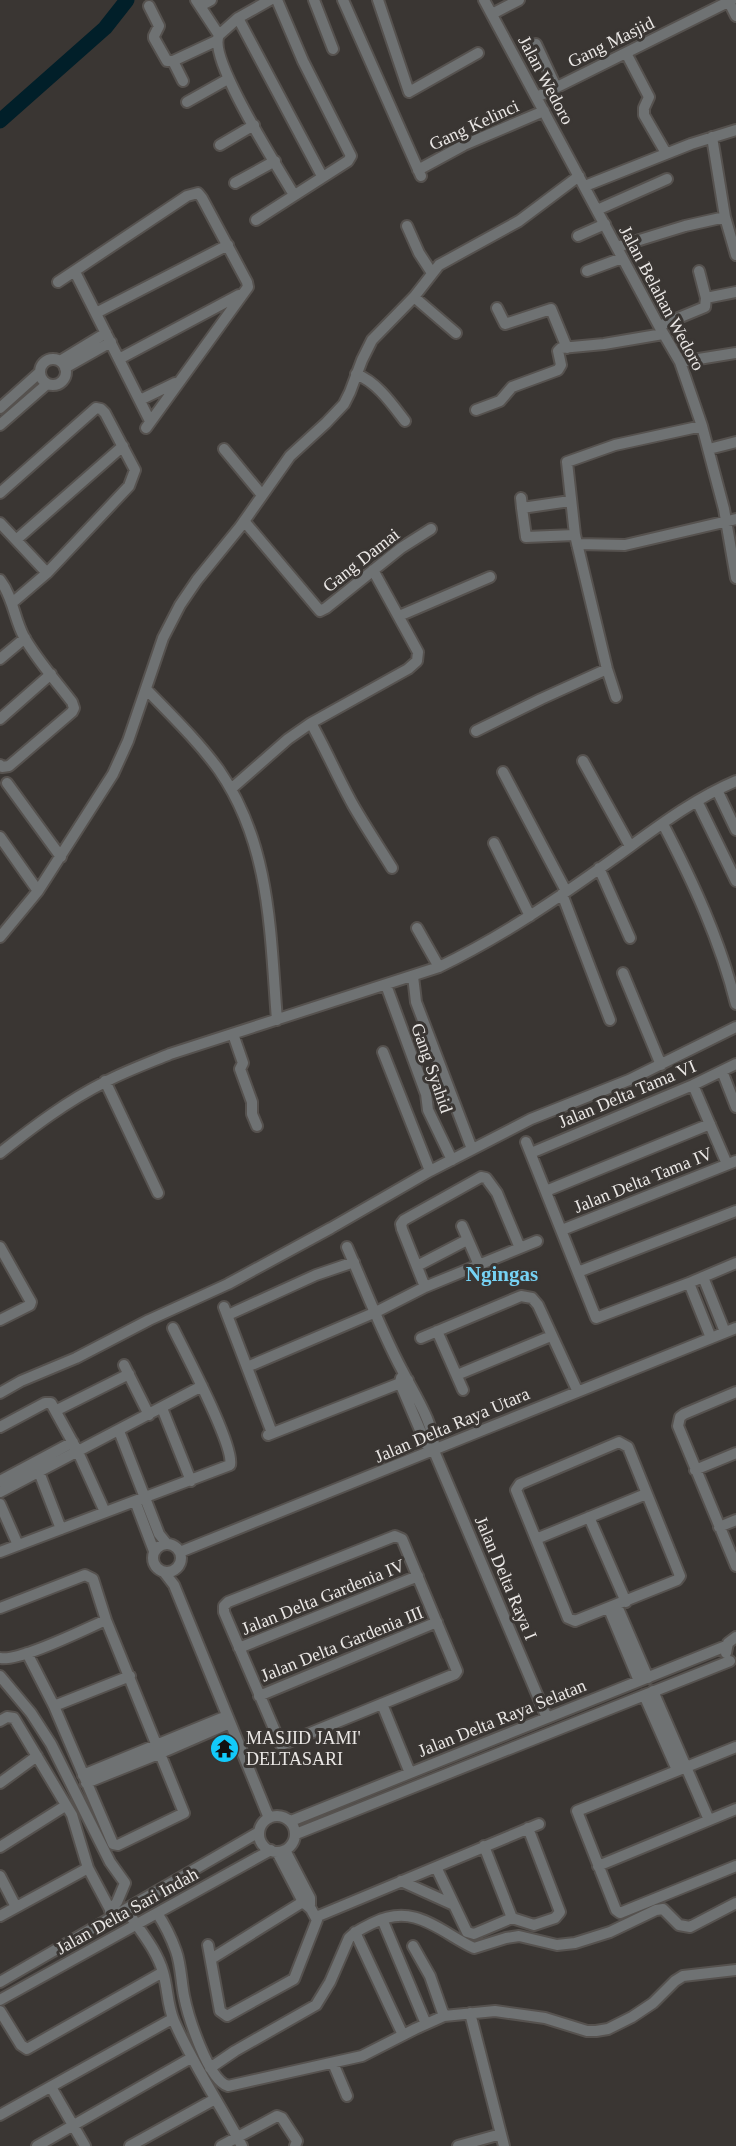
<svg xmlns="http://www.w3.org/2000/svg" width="736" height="2146" viewBox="0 0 736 2146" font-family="'Times New Roman',serif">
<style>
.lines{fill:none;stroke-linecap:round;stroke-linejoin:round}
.river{stroke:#011f29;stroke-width:15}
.minor-casing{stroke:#56524f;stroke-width:14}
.minor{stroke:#6f7273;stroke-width:10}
.labels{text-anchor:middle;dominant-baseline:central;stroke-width:6;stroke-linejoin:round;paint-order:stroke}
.street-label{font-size:18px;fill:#eae7e5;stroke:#3a3633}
.poi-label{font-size:18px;fill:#eae7e5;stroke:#3a3633;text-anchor:start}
.quarter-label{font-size:21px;font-weight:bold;fill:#76d2f4;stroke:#3a3633}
</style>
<rect width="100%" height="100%" fill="#3a3633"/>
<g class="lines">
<path class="river" d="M0,121L105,28L127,0"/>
<defs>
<path id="minor" d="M196,0L219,35
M314,0L333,49
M343,0L421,176
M378,0L409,92L478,53
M484,0L659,326L680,362L702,426L724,509L736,578
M729,2L736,16
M149,6L159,26L154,36V38L167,61H173L216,41
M200,6L211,0
M492,14L519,0
M238,18L322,176
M219,35C207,58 279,169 294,195
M219,35L238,18L270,0
M536,44L556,87
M626,53L649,97L644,108V115L666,153
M173,61L183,81
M537,97L732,0
M187,102L228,79
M712,137L725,217L736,255
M220,145L254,125
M418,170L464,145L544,111
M235,183L275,161
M585,186L691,144L736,130
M597,210L667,179
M256,220L348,161L351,156L303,61L277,0
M407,226L419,253L432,273
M578,236L605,224
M617,247L685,226L725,217
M587,271L622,258
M75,272L150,421
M58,282L187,196L198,193L202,198L247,282L248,287L146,428
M414,297L456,333
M706,298L736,292
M497,308L505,324L551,309L567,348
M96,313L228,245
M659,326L705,307L706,298L699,271
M40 372a13 13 0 1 1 26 0a13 13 0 1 1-26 0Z
M119,359L239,295
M60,361L106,333
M680,362L736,353
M65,368L111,342
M356,374C377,382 392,404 405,421
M140,400L175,383
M0,408L39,373
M476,410L500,401L512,387L558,370L561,365L558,351L561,348L604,344L663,334
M0,425L47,384
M224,449L262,495
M709,449L736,442
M0,493L96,408L101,409L105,413L135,470L129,486L47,573L12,603
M521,498L522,508L570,501
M522,508L526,537L575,535
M244,521L320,611L326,608L401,548L431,529
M0,523L47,573
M16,540L123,446
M577,544L625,545L736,519
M0,580C13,597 14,618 24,637C37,660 56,681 72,702L74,708L72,712L9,766L2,767L0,765
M399,616L490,577
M0,659L25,638
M146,689C171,715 198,741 219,770C271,845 270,933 277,1020
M616,697L607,669L575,535L567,462L615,445L702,426
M0,719L51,674
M311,723C326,750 338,778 353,805C365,826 379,847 392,868
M476,731L541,699L607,669
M583,761L630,846
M503,772L566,891
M7,783L61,857
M231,789L288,739L311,723L408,669L417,661L418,652L373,570
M717,790L736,830
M697,801L736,881
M663,824C693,882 720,940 736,1004
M0,837L38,891
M494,843L530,916
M599,868L630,938
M562,894L610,1020
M417,928L439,967
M0,937L38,891L113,774L128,741L163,638L180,605L197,580L240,527L290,456L326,423L344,404L350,392L362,360L372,340L414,297L439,265L519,221L579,176
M623,973L661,1065
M413,976L416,1002L472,1149
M386,985L426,1094L428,1110L452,1160
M233,1034L243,1063L240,1069L252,1102V1114L257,1126
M383,1052L430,1171
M722,1071L736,1107
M105,1081L158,1193
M693,1085L727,1164
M526,1142L596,1318L689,1283L736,1263
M0,1153C33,1127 67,1101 105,1082C126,1071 148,1063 170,1054L439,967C501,937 557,899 613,859C652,831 691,800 736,781
M531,1153L693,1085L736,1064
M546,1191L710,1124
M462,1226L479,1265
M562,1230L736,1161
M0,1247L31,1302L30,1305L0,1320
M347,1247C365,1288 381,1331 402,1370C413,1392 436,1426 434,1451L547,1718
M417,1266L467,1240
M578,1272L736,1211
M703,1277L725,1332
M689,1283L711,1338
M425,1287L402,1229L401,1224L404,1220L481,1177L486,1178L497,1193L520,1248
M224,1307L272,1433
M228,1315L316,1275L354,1262
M437,1331L463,1390
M421,1338L521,1296L532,1298L538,1305L577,1390
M124,1365L149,1415
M247,1367L376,1312L425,1287L537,1241
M457,1375L551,1336
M401,1378L400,1383L426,1444L434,1451
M736,1392L684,1414L680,1417L678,1426L736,1566
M0,1393L21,1381L76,1358L149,1320L228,1284L331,1228L430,1171L531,1119L629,1080L736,1027
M162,1408L191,1481
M57,1410L129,1374
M0,1427L45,1403H51L78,1452L105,1512
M119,1431L159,1534L167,1544
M268,1435L408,1380
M619,1442L628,1447L680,1576L677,1580L575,1621L568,1618L516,1490L520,1484Z
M695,1470L736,1453
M39,1472L61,1529
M0,1481L73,1442
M0,1492L202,1386
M135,1501L154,1551
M0,1504L18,1545
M589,1517L626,1602
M719,1527L736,1520
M395,1536L402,1539L457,1671L455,1674L281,1745L224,1612V1606L228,1602Z
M536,1539L646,1494
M153 1558a14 14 0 1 1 28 0a14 14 0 1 1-28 0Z
M0,1552L230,1465C235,1446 184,1351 173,1328
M180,1552L736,1328
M164,1572L174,1585L269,1818
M617,1606L648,1678
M0,1608L85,1575L93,1579L106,1620L184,1813L118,1845L113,1844L54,1706L27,1653
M609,1609L639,1681
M239,1648L418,1576
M726,1653L728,1643L736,1637
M0,1658C19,1662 85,1629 106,1620
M0,1676L31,1713L51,1744L110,1862L125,1883L117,1902L110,1911
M653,1691L709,1820
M644,1695L677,1770
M259,1696L437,1622
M382,1704L410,1773
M54,1706L130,1676
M0,1721L7,1717L14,1718L72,1815L88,1868L113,1915
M736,1747L577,1811L616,1910L620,1913L736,1866
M83,1775L227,1716
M0,1783L37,1756
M86,1783L161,1753L230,1723
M259 1834a18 18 0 1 1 36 0a18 18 0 1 1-36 0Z
M291,1821L726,1646
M296,1834L730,1661
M0,1847L65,1806
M285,1850L310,1898V1905
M598,1866L736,1809
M436,1867L467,1932L474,1934L512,1918L484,1846
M0,1876L16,1907
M401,1881L454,1905
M126,1909C139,1930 156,1948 163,1972C168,1989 167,2005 174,2021C193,2065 220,2104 242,2146
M157,1913C165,1925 171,1937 176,1951C181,1965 181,1981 184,1996C188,2016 208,2080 228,2086L362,2056L415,2029L444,2016L495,2011L545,2018L587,2031H596L608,2029L632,2017L653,2003L675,1981L683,1976L736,1970
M0,1916L88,1868
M316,1917L539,1824
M512,1918L534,1925L555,1918L560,1912L528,1828
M382,1919L426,2024
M355,1932L403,2035
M208,1945L220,2011L227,2016L294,1979L317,1920L311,1909L303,1902L277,1852
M413,1946L430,1976L444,2016
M211,1959L309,1898
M0,1982L259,1832
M0,2000L271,1850
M0,2011L21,2045L27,2049L163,1972
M470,2013L504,2146
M333,2063L347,2096
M210,2068L235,2051L316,2005L330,1982L349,1938C355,1931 365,1927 373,1923C415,1902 440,1932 474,1948L506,1938L519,1936L557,1945L575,1943L610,1932L656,1910L663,1909L679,1925L690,1927L736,1903
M51,2087L85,2146
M0,2115L172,2019
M37,2146L191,2058
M130,2146L215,2099
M221,2146L277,2116L282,2118L297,2141L295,2146
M458,2146L501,2134"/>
</defs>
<use href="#minor" class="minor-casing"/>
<use href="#minor" class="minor"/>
</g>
<defs>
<symbol id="temple-disc" viewBox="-11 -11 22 22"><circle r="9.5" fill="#12cafb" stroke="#3a3633"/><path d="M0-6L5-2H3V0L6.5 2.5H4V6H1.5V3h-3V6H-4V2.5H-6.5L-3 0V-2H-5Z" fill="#111"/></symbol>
</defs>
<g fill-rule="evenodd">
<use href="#temple-disc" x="208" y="1732" width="33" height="33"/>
</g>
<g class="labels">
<g class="street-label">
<text transform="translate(611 42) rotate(-26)">Gang Masjid</text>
<text transform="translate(546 80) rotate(62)">Jalan Wedoro</text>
<text transform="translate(474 125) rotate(-25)">Gang Kelinci</text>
<text transform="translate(662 298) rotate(62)">Jalan Belahan Wedoro</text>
<text transform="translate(361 560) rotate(-38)">Gang Damai</text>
<text transform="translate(432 1068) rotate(71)">Gang Syahid</text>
<text transform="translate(627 1094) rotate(-23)">Jalan Delta Tama VI</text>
<text transform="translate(643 1180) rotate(-22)">Jalan Delta Tama IV</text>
<text transform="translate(452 1425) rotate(-23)">Jalan Delta Raya Utara</text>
<text transform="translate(506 1578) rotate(67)">Jalan Delta Raya I</text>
<text transform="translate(323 1597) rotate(-22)">Jalan Delta Gardenia IV</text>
<text transform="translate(342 1644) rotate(-22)">Jalan Delta Gardenia III</text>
<text transform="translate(502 1718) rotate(-22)">Jalan Delta Raya Selatan</text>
<text transform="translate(127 1911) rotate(-29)">Jalan Delta Sari Indah</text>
</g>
<g class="poi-label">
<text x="246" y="1738">MASJID JAMI'<tspan x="246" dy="21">DELTASARI</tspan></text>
</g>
<g class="quarter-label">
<text x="502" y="1274">Ngingas</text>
</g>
</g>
</svg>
